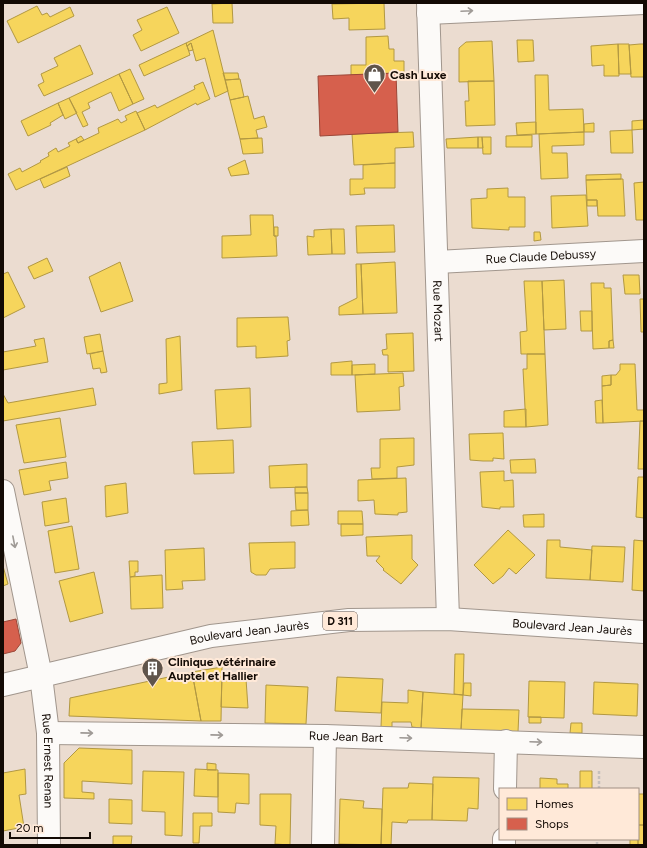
<svg xmlns="http://www.w3.org/2000/svg" width="647" height="848" viewBox="0 0 647 848" font-family="Figtree,sans-serif">
<style>
.homes{fill:#f6d55c;stroke:#b29842}
.shops{fill:#d6604d;stroke:#9c4637}
.lines{fill:none;stroke-linecap:round;stroke-linejoin:round}
.minor-casing{stroke:#a1968d;stroke-width:24}
.major-casing{stroke:#a1968d;stroke-width:24}
.path{stroke:#c5c0bd;stroke-width:2.5;stroke-dasharray:3 2;stroke-linecap:butt}
.minor{stroke:#fcfaf8;stroke-width:22}
.major{stroke:#fcfaf8;stroke-width:22}
.oneway{stroke:#9f9a96}
.labels{text-anchor:middle;dominant-baseline:central;stroke-width:4;stroke-linejoin:round;paint-order:stroke}
.shield{fill:#ffe9d8;stroke:#5a4d44;stroke-width:1}
.shield-label{font-size:11px;font-weight:bold;fill:#130a04}
.poi-label{font-size:12px;font-weight:bold;fill:#130a04;stroke:#ffe9d8;text-anchor:start}
.street-label{font-size:12px;fill:#130a04;stroke:#ffe9d8}
</style>
<rect width="100%" height="100%" fill="#ebdcd0"/>
<path class="homes" d="M232,3L233,23H213L212,4Z
M384,3L385,29L349,30V18L333,19L332,4Z
M37,6L42,15L47,13L50,17L70,7L74,16L18,43L7,21Z
M167,7L179,33L141,51L133,35L142,30L137,20Z
M213,30L228,91L215,97L205,58L196,61L191,43L187,46L186,43Z
M388,36L389,49H394V61H404V73L351,75V65H366V37Z
M517,40H533L534,61L518,62Z
M492,41L494,81L459,82V48L466,42Z
M186,43L190,55L144,76L139,65Z
M191,43L193,50L189,51L187,46Z
M618,44H629L631,74H619Z
M618,44L619,76H604V65L592,66L591,46Z
M640,44H644V77H631L629,45Z
M80,45L93,74L44,96L38,85L44,82L41,74L58,66L54,58Z
M130,69L144,99L133,104L119,74Z
M223,73H238L239,79L225,80Z
M119,74L133,104L119,111L111,92L88,103L90,108L82,112L88,125L83,127L69,98Z
M535,75H548L549,110L583,109L584,132L536,134Z
M240,79L244,97L230,100L225,80Z
M468,81H494L495,125L466,126L465,101H469Z
M203,82L210,99L197,105L196,103L145,130L137,113L155,105L157,108L195,89L194,86Z
M248,96L254,119L264,116L267,127L256,130L258,138L240,139L230,100Z
M69,98L77,113L65,119L58,103Z
M58,103L63,115L50,123L51,125L28,136L21,121Z
M136,111L145,130L16,190L8,174L20,168L22,172L41,162L40,161L49,156L48,153L56,148L58,152L70,146L68,143L76,139L78,143L99,133L98,128L118,119L121,123L127,120L125,116Z
M644,120V129L632,130V121Z
M536,122V134L517,135L516,123Z
M594,123V132H584V124Z
M632,130L633,153H611L610,131Z
M413,132L414,147L395,148V163L354,165L352,134Z
M584,132V145L552,146V153H567L568,178L541,179L539,134Z
M532,135V147H506V136Z
M81,136L84,140L78,143L76,139Z
M478,137H482L483,148H478Z
M478,137V148H447L446,139Z
M482,137H491V154H483Z
M262,138L263,153L243,154L240,139Z
M245,160L249,174L231,176L228,168Z
M395,163V188H364L365,194L350,195V179H363V165Z
M67,167L70,176L44,188L40,179Z
M621,174V179L586,180V175Z
M623,179L625,216H598L597,200H587L586,180Z
M644,182V220H636L634,183Z
M508,188V197H525V227H509V230L472,228L471,199L487,198V189Z
M586,195L588,226L552,228L551,196Z
M587,200H597V206H587Z
M250,215H273L274,236H276L277,256L222,258V236L251,235Z
M394,225L395,252L357,253L356,226Z
M274,227H278V236H274Z
M331,229H344L345,254H332Z
M331,229L332,254L308,255L307,236L314,237V230Z
M534,232H540L541,240L534,241Z
M47,258L53,271L34,279L28,267Z
M120,262L133,301L101,312L89,277Z
M395,262L397,313L363,314L361,264Z
M356,264H361L363,314L339,315V307L357,298Z
M8,272L25,307L3,318V274Z
M623,275H639L640,294H625Z
M564,280L566,329L544,330L542,281Z
M524,281H542L545,354H521L520,332L527,331Z
M591,283H604V288H611L613,340L609,341V348L593,349Z
M640,299H644V332H641Z
M580,311H592V331H581Z
M288,317L290,340L287,341L288,356L256,358V346L237,347V318Z
M413,333L414,371L388,372V355H383L382,350L387,349L386,334Z
M100,334L103,351L87,354L84,337Z
M180,336L182,390L159,394V384L167,383L166,339Z
M44,338L48,362L3,370V352L36,346L34,340Z
M613,340L614,348H609V341Z
M103,351L107,372L101,373L100,368L93,369L90,354Z
M527,354H545L548,425L526,427L523,369H527Z
M352,361V375H331V363Z
M375,364V374L352,375V365Z
M620,364H635L637,410H644V421L603,423L602,386L611,385V375H616L620,370Z
M403,373L404,386L399,387L400,410L357,412L355,375Z
M611,375V385L602,386V376Z
M93,388L96,405L3,421V394L8,403Z
M250,388L251,427L217,429L215,390Z
M602,400L603,423H596L595,401Z
M526,409V427H504V411Z
M60,418L66,457L24,463L16,425Z
M640,421H644V469H638Z
M503,433L504,459L493,458V461H483L470,460L469,434Z
M414,438V465L397,467V478L372,479L371,468H380V439Z
M233,440L234,473L194,474L192,442Z
M535,459L536,473H511L510,460Z
M66,462L68,478L49,481L51,490L24,495L19,470Z
M307,464V487L270,488L269,466Z
M504,471V481L513,480L514,507H500V509L482,507L480,472Z
M638,477H644V518L636,517Z
M406,478L407,512L398,513V515L375,514L374,500L358,501V480Z
M126,483L128,513L106,517L105,486Z
M295,487H307L308,493H295Z
M295,493H308V510H296Z
M66,498L69,522L45,526L42,502Z
M308,510L309,525L291,526V511Z
M338,511H362L363,524H338Z
M544,514V527H524L523,515Z
M341,524H363V535L341,536Z
M72,526L79,569L55,573L48,531Z
M508,530L535,555L516,574L509,568L503,576L493,584L474,565Z
M412,535V559L418,565L401,584L383,570L384,569L376,561L380,556H367L366,537Z
M547,540H560V547L592,550L590,580L546,578Z
M634,540L644,541V591L632,590Z
M295,542V568L270,569L266,575H256L251,572L249,543Z
M592,546L625,547L623,582L590,580Z
M204,548L205,580L182,581L183,589L166,590L165,550Z
M129,561H138V572H135V576L130,577Z
M3,566L8,584L3,586Z
M94,572L103,613L70,622L59,581Z
M162,575L163,608L131,609L130,577Z
M455,654H464L463,695L454,694Z
M222,667L221,721H201L192,672Z
M192,672L201,721L69,716L70,698Z
M337,677L383,679L381,713L335,711Z
M222,678L246,679L248,708L221,707Z
M529,681L565,682L564,718L528,717Z
M594,682L638,684L637,716L593,714Z
M464,683H471V696L463,695Z
M266,685L308,687L306,724L265,723Z
M408,690L423,692L421,728L412,727L411,722H392V727H381L382,702L408,703Z
M423,692L463,695L461,730L421,729Z
M462,709L519,710L518,732L461,730Z
M529,717H541V723H529Z
M571,723H582V733H570Z
M79,748L132,750V784L82,781V792L94,793V799L64,798V763Z
M207,763L216,764V770H207Z
M25,769L26,794L19,795L24,827L3,831V773Z
M195,769L218,770V797L194,796Z
M143,771L184,772L182,836L165,835V812L142,811Z
M580,771H592V789H580Z
M218,773L249,774V804L236,803L235,813L218,812Z
M433,777L479,778L478,809L468,808L467,821L432,820Z
M540,778L557,779V784H568V789H540Z
M409,783L433,784L432,820H408L407,823L392,822L391,845H381L383,788H408Z
M260,794H291L290,845L275,844L276,826L260,825Z
M638,794H644V825H638Z
M109,799L132,800V824L109,823Z
M340,799L364,801L363,808L382,809L381,845L339,844Z
M193,813H212V826H200L199,843H193Z
M638,825H644V845H638Z
M113,836H132L131,845H113Z
M630,839H638V845H630Z"/>
<path class="shops" d="M396,73L398,132L320,136L318,76Z
M16,619L21,643L15,651L3,654V622Z"/>
<g class="lines">
<defs>
<g id="minor">
<path id="s1" d="M428,3L448,619"/>
<path d="M428,13L644,3"/>
<path id="s2" d="M437,262L644,251"/>
<path id="s3" d="M3,491L41,676L48,733L49,845"/>
<path id="s4" d="M48,733L325,736L644,747"/>
<path d="M505,789L506,741"/>
<path d="M323,845L325,736"/>
<path d="M504,845V839"/>
</g>
<g id="major">
<path id="s5" d="M3,685L211,636L349,620L448,619L644,632"/>
</g>
</defs>
<use href="#minor" class="minor-casing"/>
<use href="#major" class="major-casing"/>
<path class="path" d="M599,789V770
M597,845V839"/>
<use href="#minor" class="minor"/>
<use href="#major" class="major"/>
</g>
<defs><path id="oneway-shaft" d="M-6 0H5M1.5-3L5.5 0L1.5 3" fill="none" stroke-width="1.6" stroke-linecap="round" stroke-linejoin="round"/></defs>
<g class="oneway">
<use href="#oneway-shaft" transform="translate(467 11) rotate(-3)"/>
<use href="#oneway-shaft" transform="translate(14 542) rotate(79)"/>
<use href="#oneway-shaft" transform="translate(87 733) rotate(1)"/>
<use href="#oneway-shaft" transform="translate(217 735) rotate(1)"/>
<use href="#oneway-shaft" transform="translate(406 738) rotate(2)"/>
<use href="#oneway-shaft" transform="translate(536 742) rotate(2)"/>
</g>
<defs>
<symbol id="shop-pin" viewBox="-11 -11 22 30"><path d="M0 17L-7.5 6A9.5 9.5 0 1 1 7.5 6Z" fill="#5f544b" stroke="#ffe9d8"/><path d="M-5-2.5h2.3a2.7 3.5 0 0 1 5.4 0H5L5.5 6h-11ZM-1.5-2.5h3a1.5 2.3 0 0 0-3 0Z" fill="#fff"/></symbol>
<symbol id="building-pin" viewBox="-11 -11 22 30"><path d="M0 17L-7.5 6A9.5 9.5 0 1 1 7.5 6Z" fill="#5f544b" stroke="#ffe9d8"/><path d="M-4-6H4V6H1V3H-1V6H-4ZM-2.5-4.3h1.7v1.8h-1.7ZM.8-4.3h1.7v1.8H.8ZM-2.5-1h1.7V.8h-1.7ZM.8-1h1.7V.8H.8Z" fill="#fff"/></symbol>
</defs>
<g fill-rule="evenodd">
<use href="#shop-pin" x="362" y="62" width="25" height="34"/>
<use href="#building-pin" x="140" y="656" width="25" height="34"/>
</g>
<g class="labels">
<rect class="shield" x="323" y="612" width="34" height="18" rx="3"/>
<g class="shield-label">
<text x="340" y="621">D 311</text>
</g>
<g class="poi-label">
<text x="390" y="75">Cash Luxe</text>
<text x="168" y="662">Clinique vétérinaire<tspan x="168" dy="14">Auptel et Hallier</tspan></text>
</g>
<g class="street-label">
<text stroke="none"><textPath href="#s2" startOffset="104">Rue Claude Debussy</textPath></text>
<text stroke="none"><textPath href="#s1" startOffset="308">Rue Mozart</textPath></text>
<text stroke="none"><textPath href="#s5" startOffset="576">Boulevard Jean Jaurès</textPath></text>
<text stroke="none"><textPath href="#s5" startOffset="252">Boulevard Jean Jaurès</textPath></text>
<text stroke="none"><textPath href="#s4" startOffset="298">Rue Jean Bart</textPath></text>
<text stroke="none"><textPath href="#s3" startOffset="274">Rue Ernest Renan</textPath></text>
</g>
</g>
<rect width="647" height="848" fill="none" stroke="#130a04" stroke-width="8"/>
<rect x="499" y="788" width="140" height="52" fill="#ffe9d8" stroke="#a19083"/>
<rect x="507" y="798" width="20" height="12" fill="#f6d55c" stroke="#a19083"/>
<text x="535" y="808" font-size="12" fill="#130a04">Homes</text>
<rect x="507" y="818" width="20" height="12" fill="#d6604d" stroke="#a19083"/>
<text x="535" y="828" font-size="12" fill="#130a04">Shops</text>
<path d="M10 832v6h80v-6" fill="none" stroke="#130a04" stroke-width="2"/>
<text x="16" y="832" font-size="12" fill="#130a04" stroke="#ffe9d8" stroke-width="3" paint-order="stroke">20 m</text>
</svg>
